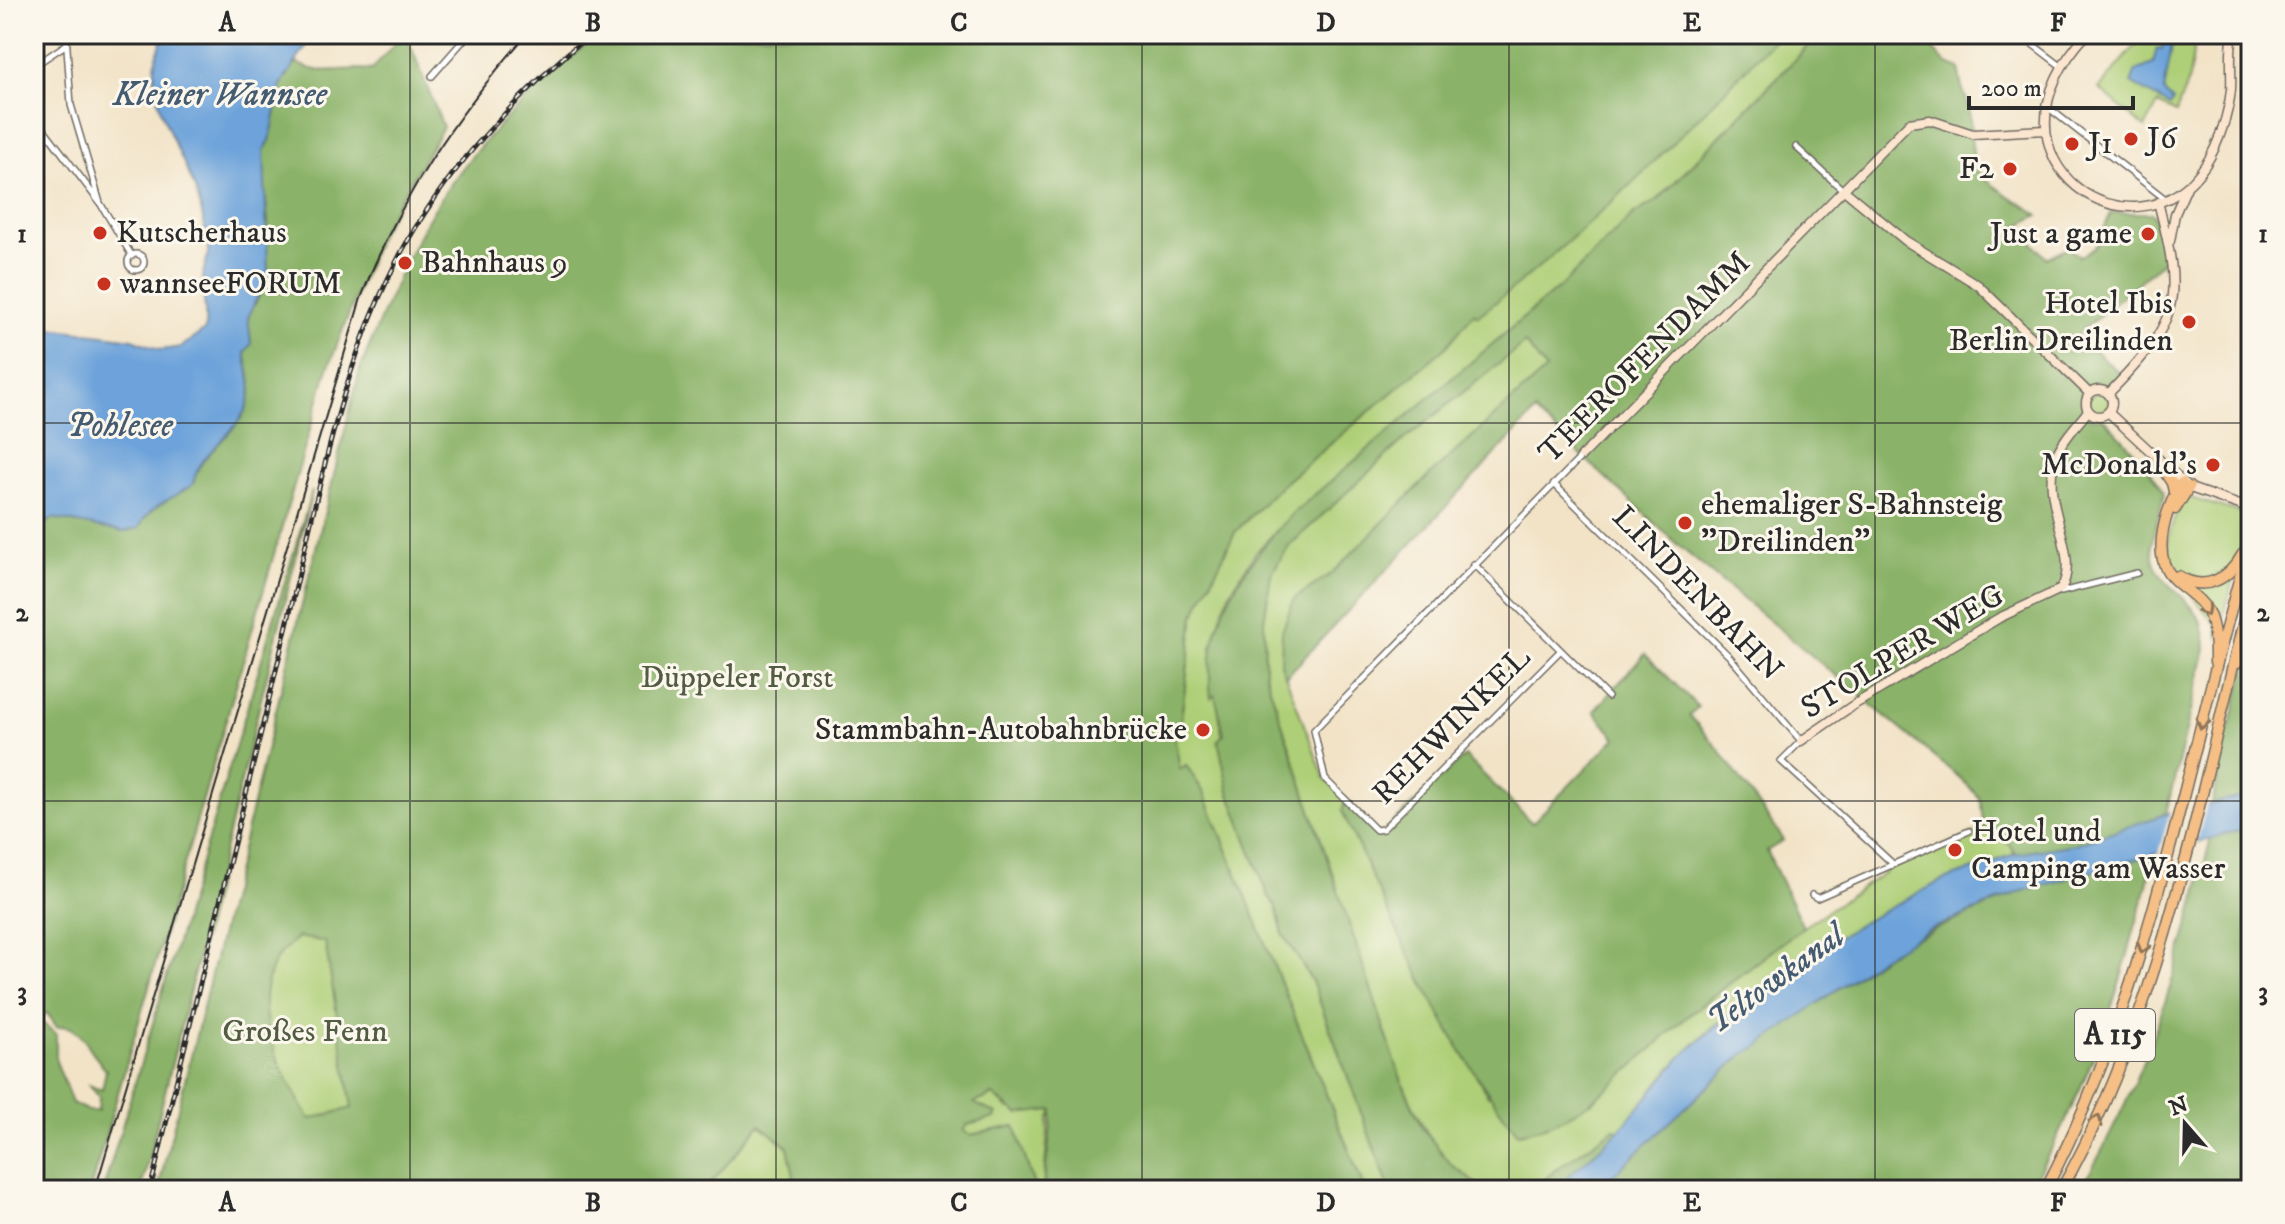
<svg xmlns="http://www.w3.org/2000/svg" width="2285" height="1224" viewBox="0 0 2285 1224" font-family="'IM FELL DW Pica',serif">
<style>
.green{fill:#aecf77;stroke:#6c7d51;stroke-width:2}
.forest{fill:#8ab268;stroke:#5a6e4a;stroke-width:2;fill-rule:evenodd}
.water{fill:#6da3da;stroke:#4c6782;stroke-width:2}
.pier{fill:#f2e3c7}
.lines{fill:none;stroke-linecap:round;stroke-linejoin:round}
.street-casing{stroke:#716b62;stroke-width:8}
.secondary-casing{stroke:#716b62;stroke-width:11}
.highway-casing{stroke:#716b62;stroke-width:13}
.street{stroke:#fff;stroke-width:5}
.secondary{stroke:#fbe5cf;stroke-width:8}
.highway{stroke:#f5bf86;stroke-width:10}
.tram{stroke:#2b2b2b;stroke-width:2}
.rail-casing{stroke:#2b2b2b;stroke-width:5}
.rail{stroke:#fbf7ec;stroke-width:2;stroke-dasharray:6;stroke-linecap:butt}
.oneway{stroke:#907558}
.grid{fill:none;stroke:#2b2b2b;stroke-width:2;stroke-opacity:0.55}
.poi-dot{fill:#c8321e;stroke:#fbf7ec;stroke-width:3}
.labels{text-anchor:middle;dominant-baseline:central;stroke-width:6;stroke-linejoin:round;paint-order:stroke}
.shield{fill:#fbf7ec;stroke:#696865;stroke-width:2}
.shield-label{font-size:30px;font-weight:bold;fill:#2b2b2b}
.poi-label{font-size:32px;fill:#2b2b2b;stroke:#fbf7ec;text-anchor:start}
.street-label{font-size:32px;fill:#2b2b2b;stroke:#fbf7ec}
.park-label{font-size:32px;fill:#525c42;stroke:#fbf7ec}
.water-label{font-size:34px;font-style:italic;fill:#455b71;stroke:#fbf7ec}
.neatline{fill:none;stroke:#2b2b2b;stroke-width:3}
.grid-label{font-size:26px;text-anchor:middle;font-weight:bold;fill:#2b2b2b}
</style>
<rect width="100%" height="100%" fill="#fbf7ec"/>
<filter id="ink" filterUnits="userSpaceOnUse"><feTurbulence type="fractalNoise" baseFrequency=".0125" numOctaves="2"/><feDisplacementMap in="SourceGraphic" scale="16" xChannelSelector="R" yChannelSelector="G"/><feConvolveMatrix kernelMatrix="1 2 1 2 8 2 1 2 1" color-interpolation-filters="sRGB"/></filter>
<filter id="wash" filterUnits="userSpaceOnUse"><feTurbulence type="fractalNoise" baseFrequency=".006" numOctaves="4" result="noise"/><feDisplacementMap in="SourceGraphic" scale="32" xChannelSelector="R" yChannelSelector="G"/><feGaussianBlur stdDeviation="1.8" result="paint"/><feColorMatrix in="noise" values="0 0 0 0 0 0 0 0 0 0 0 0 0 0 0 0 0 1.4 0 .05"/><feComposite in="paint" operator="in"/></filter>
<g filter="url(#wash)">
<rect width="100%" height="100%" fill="#f2e3c7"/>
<path class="green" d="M1779,34H1820L1657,200L1634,214L1561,286L1292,514L1255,553L1229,594L1211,647L1229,792L1269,897L1276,907L1283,934L1312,981L1390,1190H1365L1204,793L1186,765L1180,770L1173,733L1180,727L1194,616L1235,532L1277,489L1447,346L1458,328L1475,313L1617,197Z
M2145,34H2196L2189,78L2176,113L2158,104L2145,128L2099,89Z
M1525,342L1546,370L1431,474L1331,574L1294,599L1281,664L1325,779L1346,800L1342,811L1431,994L1488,1096L1583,1104L1592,1102L1683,1020L1803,927L1893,867L1984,829L2009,844L2015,854C1893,900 1776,963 1682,1056C1661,1077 1641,1107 1619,1131L1615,1128L1555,1170L1534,1190C1520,1190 1497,1194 1483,1189C1444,1176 1416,1114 1401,1079L1265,673L1264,621L1271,574L1290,545L1400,443Z
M2089 402a10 10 0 1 1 20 0a10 10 0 1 1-20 0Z
M2187,497L2248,515C2244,531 2243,550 2233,563C2199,607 2138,565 2187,497Z
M2236,567L2218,640L2216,626L2182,581L2193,585Z
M252,862L426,948L374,1152L229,1099Z
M993,1095L1009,1109L1054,1110L1049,1119L1043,1190L1035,1189L1015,1126L970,1135L962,1131L966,1125L995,1118L974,1103Z
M760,1125L788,1147L794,1176L780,1190H705Z"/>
<path class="forest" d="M403,34H406L443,127L380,233L327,371L90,1190H34V533L53,518L123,532L141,525C147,505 177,496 193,484C199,449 243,434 250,396C253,382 247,365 245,352L251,344L248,317L263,289L269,231L263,172L264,150L270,140L281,85L296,62C318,78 347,66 372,70ZM47,1013L57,1027C82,1021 91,1056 106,1070L102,1090L89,1085L99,1097L98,1111H88L72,1103L56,1061V1034L41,1022L40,1016Z
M598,34H1779C1685,134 1587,232 1478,316L1474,313L1447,346L1277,489L1235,532L1194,616L1180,727L1174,734L1180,769L1186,765L1204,793L1365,1190H780L794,1176L788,1147L760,1125L705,1190H158L360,369C382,316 402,262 432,213C473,142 537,88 598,34ZM298,937L325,942L352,1108L310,1119C283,1076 249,1016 273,965C277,955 290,944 298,937ZM993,1095L1018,1114L1053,1110L1043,1190L1035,1189L1015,1126L970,1135L963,1131L967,1125L995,1118L997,1114L974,1103Z
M1820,34H1927L1923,40L1947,64L1960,69C1958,85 1967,95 1969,111C1972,130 1970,155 1979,173C1984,182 2026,206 2039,215L2018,226L2046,258L2068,247L2079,257L2096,246L2111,213H2151L2154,217L2164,260L2077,335L2121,374L2108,387H2086L2082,391L2083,414L2090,418H2103C2127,443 2147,464 2164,494C2162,513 2151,530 2152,549C2155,596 2206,592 2206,649L2166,813C2128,833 2058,853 2015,854L2009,844L1984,829L1980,798L1960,778L1680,547L1535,412L1286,677L1281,664L1282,631L1294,599L1331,574L1431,474L1546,370L1525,343L1400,443L1290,545L1271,574L1264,621L1265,673L1401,1079L1422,1128L1451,1164L1484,1190H1390L1312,981L1283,934L1276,907L1269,897L1229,792L1218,740L1224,734L1215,695L1211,698C1202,622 1243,566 1292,514L1561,286L1634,214L1658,200Z
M312,491L141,1190H103Z
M1645,654L1698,707L1689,715L1718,748L1784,840L1767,851L1803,927C1763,958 1721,988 1682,1021C1635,1062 1583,1124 1518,1133C1442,1039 1392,920 1342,811L1346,800L1373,832L1381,834L1465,756L1532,823L1616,738L1594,711Z
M2251,654V795L2212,805L2225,741Z
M2251,827V1190H2080C2148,1074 2180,967 2211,837Z
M2152,854C2150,880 2141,906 2134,931C2111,1021 2076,1110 2028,1190H1597L1742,1055L1903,944L2019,892Z
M1615,1128L1619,1131L1553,1190H1534L1555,1170Z"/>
<path class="water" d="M166,34H314L281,85L270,141L264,150L268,274L248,317L251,344L245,352C247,365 253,383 250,396C243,434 199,448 193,484C174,499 149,505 139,528L123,532L53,518L34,533V326L133,339L161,350L181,347L205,330C207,313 203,298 202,281C202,271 208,261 208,251C208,240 204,225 202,214C192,156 129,94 166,34Z
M2167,34H2174L2164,92L2173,101L2170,106L2131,83L2136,71L2153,64L2157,48L2162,49Z
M2251,795V827L2019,892L1929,930L1879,959L1756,1048L1742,1055L1597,1190H1553L1619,1131L1680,1058L1727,1017L1795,964L1867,920L1939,882L2015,854L2075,844L2166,814Z"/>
<path class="pier" d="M2208,801L2196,846L2157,857L2171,809Z"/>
</g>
<g filter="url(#ink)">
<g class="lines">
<defs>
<path id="street" d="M66,34L71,105L100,203
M2019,34L2061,66
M34,66L64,46
M432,76L469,34
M2045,105L2164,198
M34,116L100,203L132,256
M1796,147L1843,190
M128 262a8 8 0 1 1 16 0a8 8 0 1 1-16 0Z
M1554,484L1729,656L1801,741L1781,761L1892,863
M1474,564L1608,697
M2061,592L2137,573
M1560,651L1383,829L1376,830L1325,779L1314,730L1582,456
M1812,895L1817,898L1969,831"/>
<path id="secondary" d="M2087,34C1968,162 2138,270 2206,164C2219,144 2229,112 2231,89C2232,70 2229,52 2233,34
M1844,190L1906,241L1978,285L2089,393
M2170,241L2175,214L2187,187
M2086 403a13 13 0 1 1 26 0a13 13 0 1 1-26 0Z
M2108,394C2180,321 2184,301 2158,202
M2108,412L2190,488L2251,509
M1582,456L1909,123L1930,120L1973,134L2045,130
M1801,741L1852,706L1999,618L2061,589C2082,553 2038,502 2056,456C2063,439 2077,425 2088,411"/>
<path id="highway" d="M2157,459L2172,483L2175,496
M2182,483C2167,506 2150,553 2172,577C2184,590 2199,596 2208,612C2215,627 2215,646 2215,662
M2175,509L2189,487
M2178,576C2205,593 2229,579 2243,554
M2237,663L2251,641
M2045,1190C2153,986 2186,757 2251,538
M2061,1190C2164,1008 2199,794 2251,593"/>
</defs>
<use href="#street" class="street-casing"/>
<use href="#secondary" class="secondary-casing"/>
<use href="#highway" class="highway-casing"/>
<use href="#street" class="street"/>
<use href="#secondary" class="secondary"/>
<use href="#highway" class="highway"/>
<path class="tram" d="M95,1190L361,298C399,198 457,114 527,34"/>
<defs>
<path id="rail" d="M150,1190C195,1003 241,816 286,629C318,498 340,361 407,242C454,160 519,95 590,34"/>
</defs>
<use href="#rail" class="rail-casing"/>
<use href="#rail" class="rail"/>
</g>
<defs><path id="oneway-chevron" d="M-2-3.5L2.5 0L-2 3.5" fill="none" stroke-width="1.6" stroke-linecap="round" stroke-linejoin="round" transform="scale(2)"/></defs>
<g class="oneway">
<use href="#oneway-chevron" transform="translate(2205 611) rotate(62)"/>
<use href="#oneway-chevron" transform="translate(2202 724) rotate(105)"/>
<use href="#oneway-chevron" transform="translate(2143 948) rotate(106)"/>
<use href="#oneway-chevron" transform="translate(2097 1120) rotate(-67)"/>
</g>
</g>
<path class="grid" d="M410,34V1190M776,34V1190M1142,34V1190M1509,34V1190M1875,34V1190M34,423H2251M34,801H2251"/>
<g class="poi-dot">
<circle cx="2131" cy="139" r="8"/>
<circle cx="2072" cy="144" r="8"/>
<circle cx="2010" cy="169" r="8"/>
<circle cx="100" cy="233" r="8"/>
<circle cx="2148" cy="234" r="8"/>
<circle cx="405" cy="263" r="8"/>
<circle cx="104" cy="284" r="8"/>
<circle cx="2189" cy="322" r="8"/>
<circle cx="2213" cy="465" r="8"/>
<circle cx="1685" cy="523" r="8"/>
<circle cx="1203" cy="730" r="8"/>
<circle cx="1955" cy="850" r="8"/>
</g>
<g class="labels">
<rect class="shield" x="2075" y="1009" width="80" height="52" rx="6"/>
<g class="shield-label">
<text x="2115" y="1035">A 115</text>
</g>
<g class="poi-label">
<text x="2147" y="139">J6</text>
<text x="2088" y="144">J1</text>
<text x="1994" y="169" text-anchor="end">F2</text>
<text x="116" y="233">Kutscherhaus</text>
<text x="2132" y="234" text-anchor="end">Just a game</text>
<text x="421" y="263">Bahnhaus 9</text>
<text x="120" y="284">wannseeFORUM</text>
<text x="2173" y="304" text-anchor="end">Hotel Ibis<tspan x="2173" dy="37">Berlin Dreilinden</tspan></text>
<text x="2197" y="465" text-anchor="end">McDonald's</text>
<text x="1701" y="505">ehemaliger S-Bahnsteig<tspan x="1701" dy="37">"Dreilinden"</tspan></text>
<text x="1187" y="730" text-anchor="end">Stammbahn-Autobahnbrücke</text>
<text x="1971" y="832">Hotel und<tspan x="1971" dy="37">Camping am Wasser</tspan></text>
</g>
<g class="street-label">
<text transform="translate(1645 358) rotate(-45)">TEEROFENDAMM</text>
<text transform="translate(1697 594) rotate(46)">LINDENBAHN</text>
<text transform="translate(1903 652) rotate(-31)">STOLPER WEG</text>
<text transform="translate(1452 726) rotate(-45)">REHWINKEL</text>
</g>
<g class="park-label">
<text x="737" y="678">Düppeler Forst</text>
<text x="305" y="1032">Großes Fenn</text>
</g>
<g class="water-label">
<text x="220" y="95">Kleiner Wannsee</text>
<text x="120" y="426">Pohlesee</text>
<text transform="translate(1776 979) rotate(-36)">Teltowkanal</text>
</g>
</g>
<rect width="2285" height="1224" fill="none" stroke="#fbf7ec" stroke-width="88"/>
<g transform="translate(2185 1124) rotate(340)" stroke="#fbf7ec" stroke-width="6" paint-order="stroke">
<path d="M0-6L14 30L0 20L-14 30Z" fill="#2b2b2b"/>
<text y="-12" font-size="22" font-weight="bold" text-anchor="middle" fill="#2b2b2b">N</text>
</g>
<path d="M1969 96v12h164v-12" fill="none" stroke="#2b2b2b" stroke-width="4"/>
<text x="1981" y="96" font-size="24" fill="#2b2b2b" stroke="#fbf7ec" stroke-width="6" paint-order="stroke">200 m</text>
<rect x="44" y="44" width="2197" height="1136" class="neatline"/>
<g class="grid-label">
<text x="227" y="31">A</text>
<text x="593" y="31">B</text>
<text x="959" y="31">C</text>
<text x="1326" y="31">D</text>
<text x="1692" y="31">E</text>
<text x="2058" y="31">F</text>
<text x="22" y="242">1</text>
<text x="2263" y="242">1</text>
<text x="22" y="621">2</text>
<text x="2263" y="621">2</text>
<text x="22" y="1000">3</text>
<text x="2263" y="1000">3</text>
<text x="227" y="1211">A</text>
<text x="593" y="1211">B</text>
<text x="959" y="1211">C</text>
<text x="1326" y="1211">D</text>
<text x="1692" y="1211">E</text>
<text x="2058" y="1211">F</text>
</g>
</svg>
